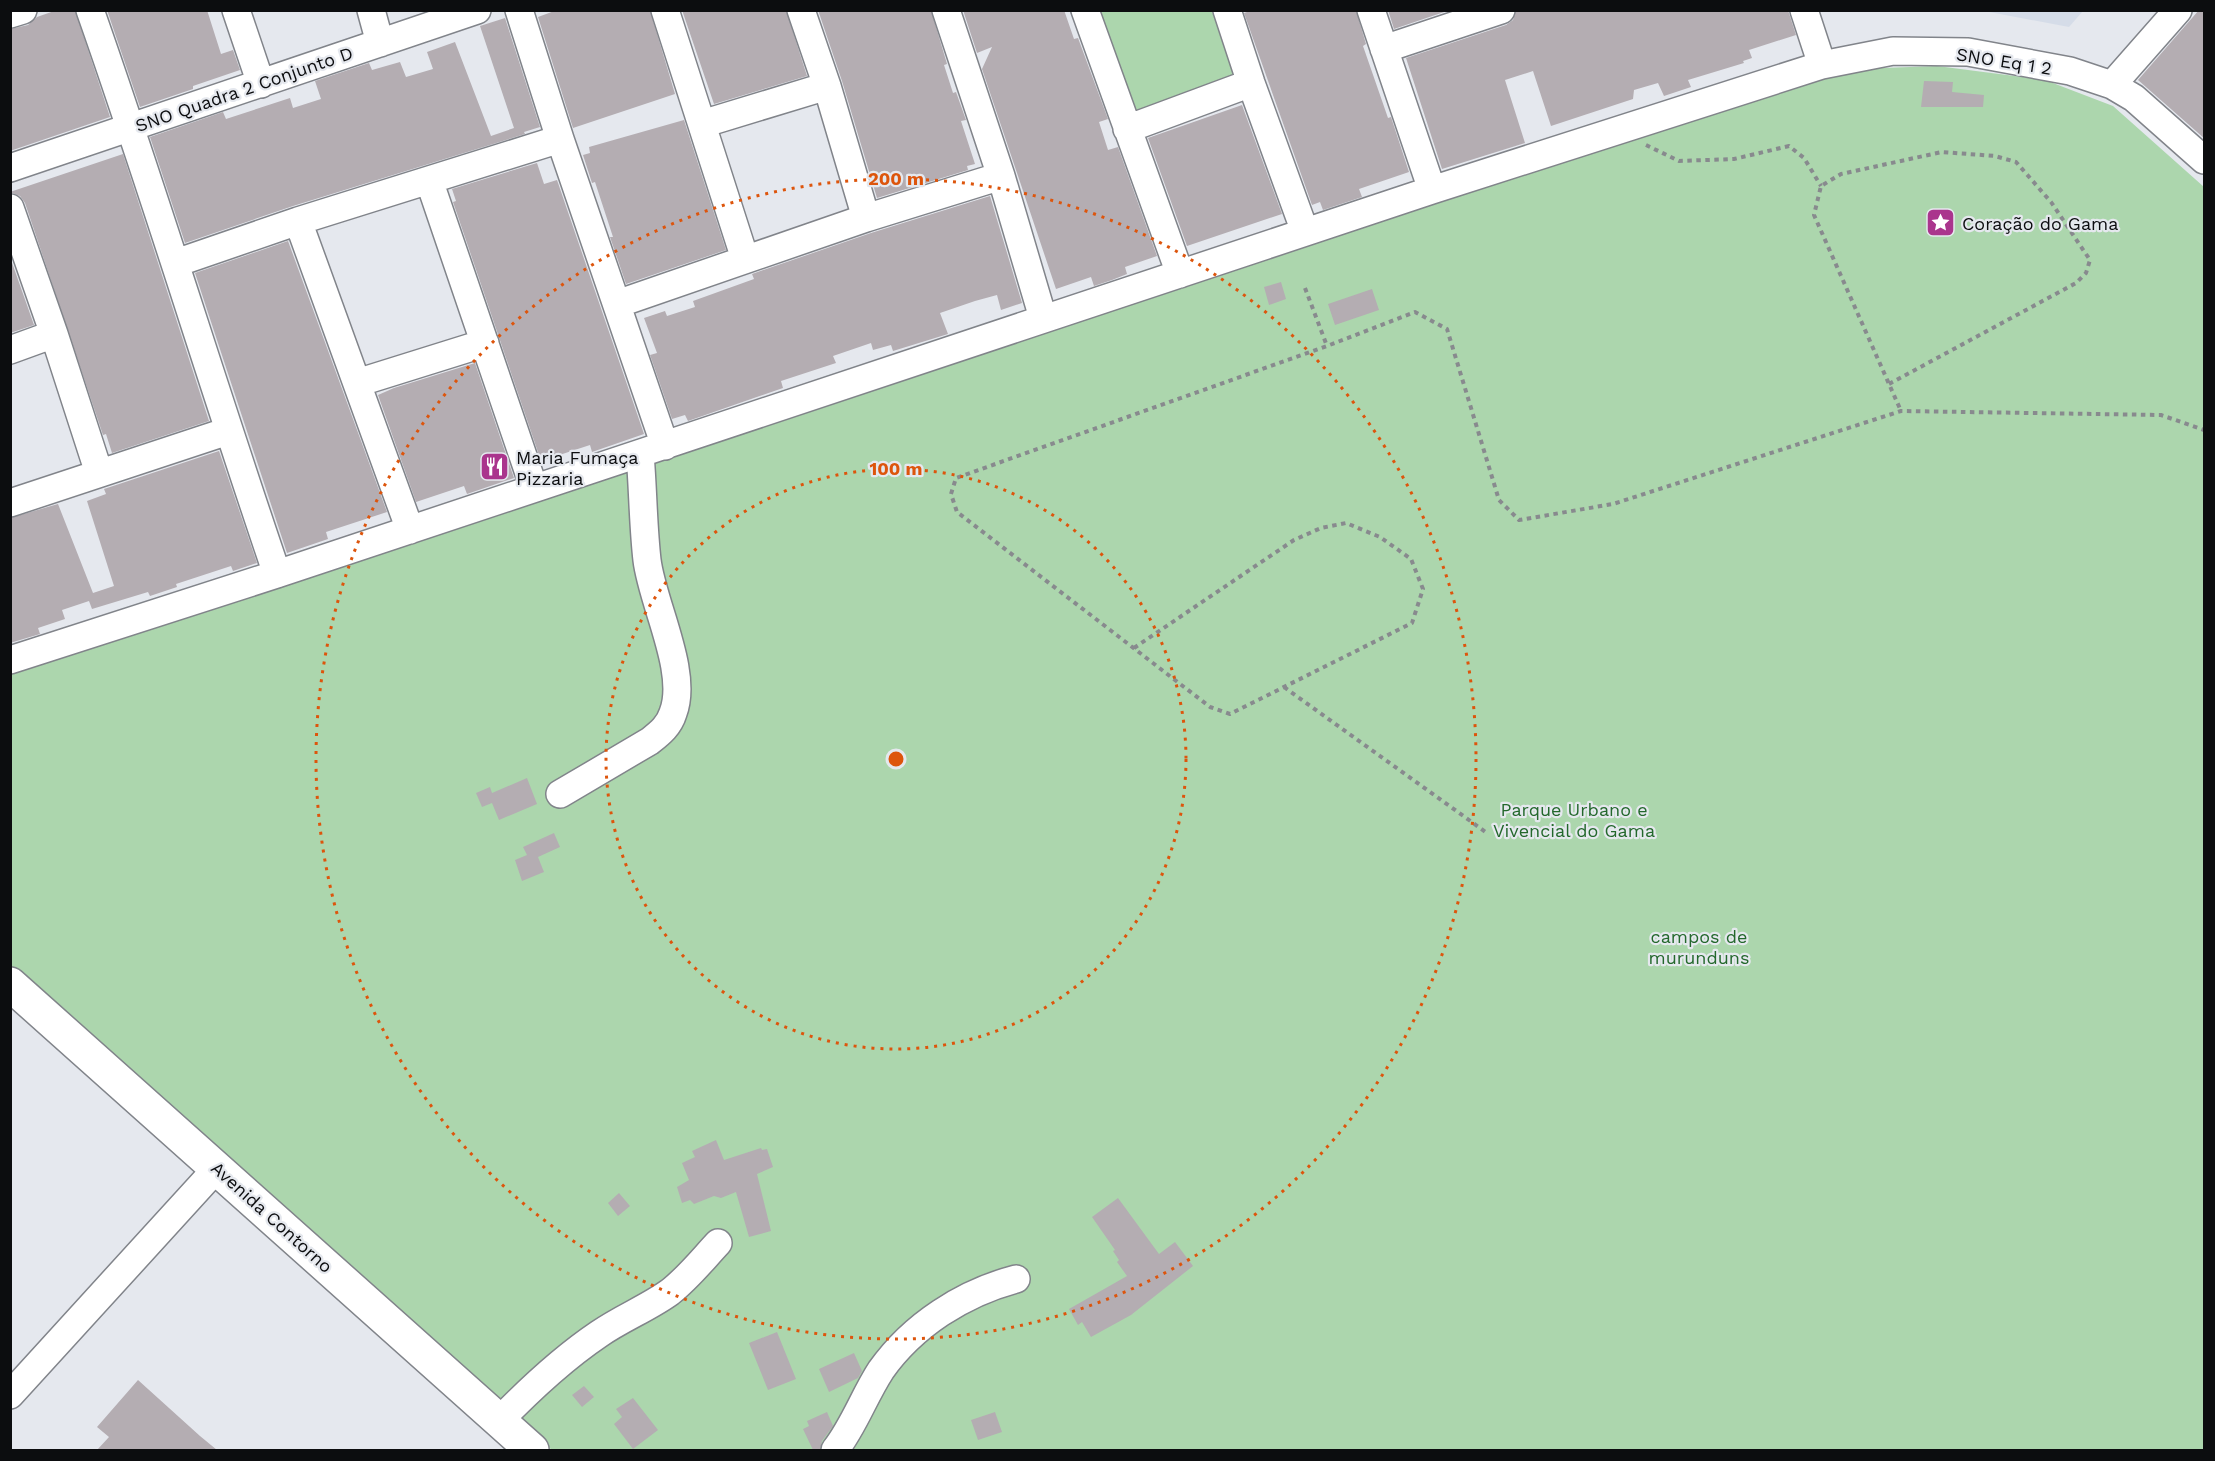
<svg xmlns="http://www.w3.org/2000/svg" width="2215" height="1461" viewBox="0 0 2215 1461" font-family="'Work Sans',sans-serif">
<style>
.built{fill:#d5dce8}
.green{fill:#acd6ad}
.building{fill:#b4adb2}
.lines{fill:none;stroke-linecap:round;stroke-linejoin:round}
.minor-casing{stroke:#81848a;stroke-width:30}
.major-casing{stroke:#81848a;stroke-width:36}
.path{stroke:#888a8e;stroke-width:4;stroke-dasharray:4.5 4.5;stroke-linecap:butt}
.minor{stroke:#fff;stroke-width:27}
.major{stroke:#fff;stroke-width:33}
.ring{fill:none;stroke:#dd550c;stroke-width:3;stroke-dasharray:3 6}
.labels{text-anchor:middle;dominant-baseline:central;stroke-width:4.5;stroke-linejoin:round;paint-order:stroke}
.street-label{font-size:18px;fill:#0c0d0f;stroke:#e5e8ee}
.poi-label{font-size:18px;fill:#0c0d0f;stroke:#e5e8ee;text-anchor:start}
.park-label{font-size:18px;fill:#23682c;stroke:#e5e8ee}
.centre{fill:#dd550c;stroke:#e5e8ee;stroke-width:3}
.ring-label{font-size:18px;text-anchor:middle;font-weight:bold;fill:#dd550c;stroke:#e5e8ee;stroke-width:4.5;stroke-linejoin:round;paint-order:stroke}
</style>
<rect width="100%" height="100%" fill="#e5e8ee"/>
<path class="built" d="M1984,11L2083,10V11L2069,27Z"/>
<path class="green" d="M1090,11H1212L1235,79L1128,118Z
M1937,66L2045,80L2113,106L2204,187V1450H552L11,969V671L1829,70Z"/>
<path class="building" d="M57,10H75L110,117L10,151V29L28,25L37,17Z
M107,10H207L221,54L233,50L240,70L193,86V89L140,107Z
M557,10H650L675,94L573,128L538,17Z
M682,10H786L807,76L714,104Z
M818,10H931L947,64L944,65L953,93L956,92L966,120L961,121L975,164L967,166L968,170L877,198L842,81Z
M963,10H1064L1074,39L1078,38L1108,119L1099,122L1108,150L1118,147L1157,256L1125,267L1127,274L1112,280L1094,286L1091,277L1056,289L982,69L992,47L977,53Z
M1356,10L1366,44L1363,46L1388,118L1391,117L1409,172L1359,189L1362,197L1323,210L1320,202L1312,205L1244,13L1250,11Z
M1388,10H1450L1394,29Z
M1516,10H1788L1796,35L1749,50L1752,58L1743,61L1744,63L1688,80L1691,87L1664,96L1658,83L1634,90L1633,99L1551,126L1533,71L1505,80L1525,143L1442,169L1406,58L1506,25L1513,20Z
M2199,10H2205V139L2138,80Z
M505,18L540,127L524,132L525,134L293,206L185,243L150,137L223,112L226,119L290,98L293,108L321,99L315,81L369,63L372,70L400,62L406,77L433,69L427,52L455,42L491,136L514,128L480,26Z
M1924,81L1953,82L1952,92L1984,95L1983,107H1921Z
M1242,105L1282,214L1187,246L1148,138Z
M684,120L726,250L626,284L610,237H613L595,182L592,183L583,155L590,153L589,147Z
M123,154L209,421L112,453L106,434L103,435L25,203L20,196L10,192Z
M537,163L544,184L557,180L644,434L592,452L590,445L541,461L453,202L456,201L452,189Z
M990,196L1022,303L1001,310L997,295L975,301L940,313L948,334L893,351L891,345L873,350L871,343L833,356L836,363L781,381L783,388L688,421L685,415L672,419L650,355L657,353L644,318L665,311L667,316L695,307L693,301L754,279L752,274L871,233Z
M288,241L387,512L326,532L328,539L287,553L195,273Z
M10,257L34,325L10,333Z
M1281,282L1286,299L1269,305L1264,287Z
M1372,289L1379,310L1335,325L1328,304Z
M475,363L514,478L467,494L464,486L416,502L378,395L394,388Z
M219,451L257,563L233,571L231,566L176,584L177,587L150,596L148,592L92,609L89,601L62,610L65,619L38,628L40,634L10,643V518L58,504L93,593L114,586L87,501L106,494L104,489Z
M527,778L537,804L499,820L492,803L482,807L476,793L490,787L492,793Z
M554,833L560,847L538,857L544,872L522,881L515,860L527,855L523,847Z
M716,1140L724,1160L761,1148L762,1150L767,1149L773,1167L757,1174L771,1231L749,1237L736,1192L721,1198L714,1196L694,1204L690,1200L682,1203L677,1187L689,1180L682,1163L695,1157L692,1151Z
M619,1193L630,1206L618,1216L608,1203Z
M1118,1198L1159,1254L1175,1242L1193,1266L1131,1315L1091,1337L1082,1322L1078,1325L1069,1309L1127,1276L1117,1262L1119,1260L1113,1251L1115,1250L1092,1217Z
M777,1332L796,1379L768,1390L749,1343Z
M854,1353L862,1371L858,1378L829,1392L819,1369Z
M138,1380L200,1436L217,1450H97L109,1437L97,1427Z
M584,1386L594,1397L582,1407L572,1395Z
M633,1398L658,1430L633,1449L614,1424L622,1417L616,1409Z
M827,1412L833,1426L822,1441L820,1450H813L803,1429L809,1426L807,1421Z
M995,1412L1002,1432L978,1440L971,1420Z"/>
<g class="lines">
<defs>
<path id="minor" d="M90,10C156,197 213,387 277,574
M236,10L261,84
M371,10L380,43
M519,10L560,139L665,446
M665,10L745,259
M801,10L827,86L866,218
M946,10L1001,176L1043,318
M1085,10L1180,274
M1227,10L1251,83L1305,232
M1371,10L1432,190
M1804,10L1822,65
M10,14L23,10
M1384,49L1501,10
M2112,85L2178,10
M702,124L827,86
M1127,129L1251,83
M10,168L477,10
M429,180L534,488
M10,208L54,334L99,473
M298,221L410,530
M176,263L298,221L560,139
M617,304L866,218L1001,176
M10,350L54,334
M357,383L485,343
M10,503L228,431
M10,660L277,574L1432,190L1822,65L1893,51L1968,52L2070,71L2112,85L2134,98L2204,160
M560,794L650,741C660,733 669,726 673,713C689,672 652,603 647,560C643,525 643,489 640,454
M10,1395L217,1168
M499,1421C530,1389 562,1359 599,1334C622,1318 648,1308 670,1292C688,1278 703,1259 718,1243
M835,1450C854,1426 864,1396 881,1370C913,1325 963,1293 1016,1279"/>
<path id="major" d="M10,984L532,1450"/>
</defs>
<use href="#minor" class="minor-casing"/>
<use href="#major" class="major-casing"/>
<path class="path" d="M1646,145L1679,161L1734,159L1789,146L1804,158L1821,186
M1305,288L1327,346
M1889,384L2076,283L2086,273L2090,260L2051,202L2016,162L1995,156L1942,152L1841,174L1821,186L1814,215L1889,384L1901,411
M1134,648L1294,540L1321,528L1346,523L1380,537L1411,559L1423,589L1412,623L1230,714L1210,707L957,512L951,494L956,478L1327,346L1415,312L1447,329L1499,500L1519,520L1613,504L1901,411L2161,415L2204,430
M1284,687L1487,833"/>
<use href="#minor" class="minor"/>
<use href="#major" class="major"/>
</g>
<g class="ring">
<circle cx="896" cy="759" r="290"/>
<circle cx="896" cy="759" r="580"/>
</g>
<defs>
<symbol id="sight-square" viewBox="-11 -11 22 22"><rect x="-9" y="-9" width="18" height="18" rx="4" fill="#aa358d" stroke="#e5e8ee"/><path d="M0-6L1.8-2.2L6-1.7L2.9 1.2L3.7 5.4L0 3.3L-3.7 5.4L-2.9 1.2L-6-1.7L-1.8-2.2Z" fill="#fff"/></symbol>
<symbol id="restaurant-square" viewBox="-11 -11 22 22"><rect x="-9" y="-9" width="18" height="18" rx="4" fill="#aa358d" stroke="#e5e8ee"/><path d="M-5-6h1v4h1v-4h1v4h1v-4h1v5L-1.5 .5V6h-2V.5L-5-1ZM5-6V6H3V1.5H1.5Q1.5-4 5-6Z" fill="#fff"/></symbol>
</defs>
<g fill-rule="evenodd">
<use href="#sight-square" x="1924" y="206" width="33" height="33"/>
<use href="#restaurant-square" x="478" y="450" width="33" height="33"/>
</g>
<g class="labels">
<g class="street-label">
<text transform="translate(2004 61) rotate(9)">SNO Eq 1 2</text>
<text transform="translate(244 89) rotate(-19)">SNO Quadra 2 Conjunto D</text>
<text transform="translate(272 1217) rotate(42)">Avenida Contorno</text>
</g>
<g class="poi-label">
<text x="1962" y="223">Coração do Gama</text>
<text x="516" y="457">Maria Fumaça<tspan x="516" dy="21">Pizzaria</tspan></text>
</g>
<g class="park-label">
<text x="1574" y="809">Parque Urbano e<tspan x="1574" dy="21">Vivencial do Gama</tspan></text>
<text x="1699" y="936">campos de<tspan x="1699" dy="21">murunduns</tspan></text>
</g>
</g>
<circle cx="896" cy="759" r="9" class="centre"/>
<g class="ring-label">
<text x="896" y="185">200 m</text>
<text x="896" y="475">100 m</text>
</g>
<rect width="2215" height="1461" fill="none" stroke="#0c0d0f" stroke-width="24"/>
</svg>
